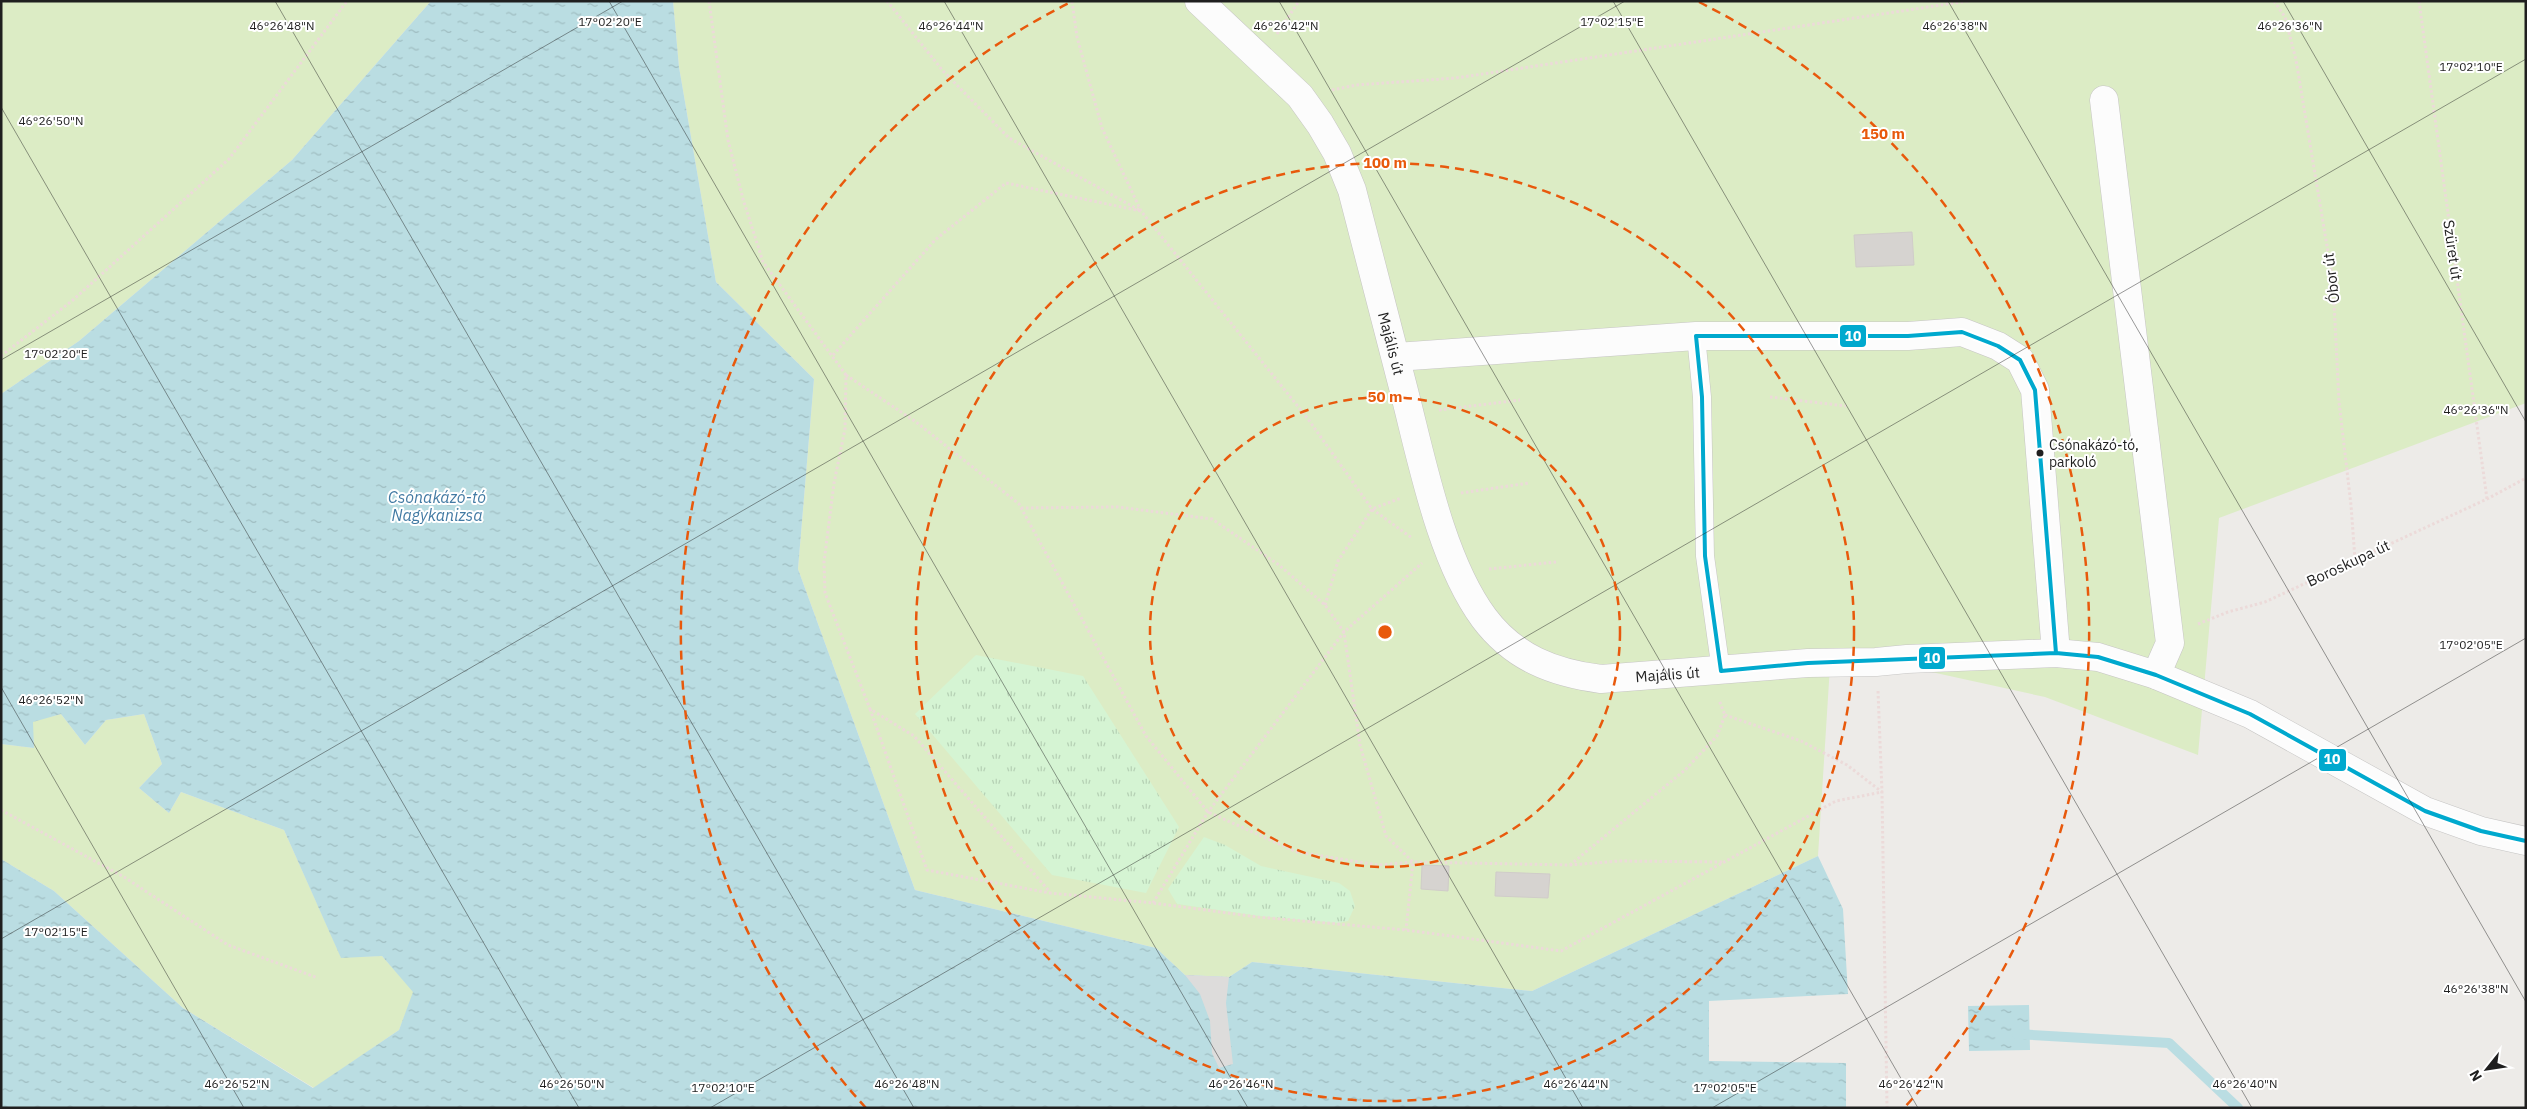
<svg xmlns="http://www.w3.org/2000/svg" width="2527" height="1109" viewBox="0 0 2527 1109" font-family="'IBM Plex Sans',sans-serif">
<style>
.grass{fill:#dcecc5}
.park{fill:url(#park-tufts)}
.water{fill:url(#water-ripples)}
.pier{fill:#dddcdb}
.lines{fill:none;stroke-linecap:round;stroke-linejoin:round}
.stream{stroke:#badde2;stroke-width:10}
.building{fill:#d6d3d0;stroke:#d0ccc9}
.lane-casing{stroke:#c6c5c4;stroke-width:19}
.street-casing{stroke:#c6c5c4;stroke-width:29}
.path{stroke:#ecdad9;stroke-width:3;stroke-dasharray:2.5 2.5;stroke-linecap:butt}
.lane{stroke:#fcfcfc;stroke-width:18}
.street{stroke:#fcfcfc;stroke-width:28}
.bus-1-casing{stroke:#fff;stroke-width:8}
.bus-1{stroke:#00a9ce;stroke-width:4}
.ticks{fill:none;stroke:#1f1f1f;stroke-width:1;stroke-opacity:0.45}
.ring{fill:none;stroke:#e8590c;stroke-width:2.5;stroke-dasharray:9 6}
.bus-dot{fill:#1f1f1f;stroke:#fff;stroke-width:2}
.labels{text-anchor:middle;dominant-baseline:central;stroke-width:4;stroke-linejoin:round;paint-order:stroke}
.bus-label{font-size:14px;fill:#1f1f1f;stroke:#fff;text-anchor:start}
.street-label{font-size:15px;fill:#1f1f1f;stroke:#fff}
.water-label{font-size:16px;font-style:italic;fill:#427aa3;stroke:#fff}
.ticks-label{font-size:12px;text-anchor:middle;fill:#1f1f1f;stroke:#fff;stroke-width:4;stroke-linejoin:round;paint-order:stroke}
.centre{fill:#e8590c;stroke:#fff;stroke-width:2.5}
.ring-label{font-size:15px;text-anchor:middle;font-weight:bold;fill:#e8590c;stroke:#fff;stroke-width:4;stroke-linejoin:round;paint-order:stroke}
.line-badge{stroke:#fff;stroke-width:2}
.badge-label{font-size:14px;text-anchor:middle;font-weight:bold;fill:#fff}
</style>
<defs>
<pattern id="park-tufts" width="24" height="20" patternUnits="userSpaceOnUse" patternTransform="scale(1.25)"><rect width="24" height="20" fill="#d5f4d3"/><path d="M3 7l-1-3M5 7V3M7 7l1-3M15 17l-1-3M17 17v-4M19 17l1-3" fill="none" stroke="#b6d1b5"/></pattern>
<pattern id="water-ripples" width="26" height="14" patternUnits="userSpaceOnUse" patternTransform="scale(1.25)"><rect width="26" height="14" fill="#badde2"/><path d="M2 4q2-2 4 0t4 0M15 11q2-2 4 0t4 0" fill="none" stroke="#9fbdc1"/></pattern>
</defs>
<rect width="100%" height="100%" fill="#edebe8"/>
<path class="grass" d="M1,1H431L292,160L79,341L1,394Z
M673,1H2526V403L2219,518L2198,755L2045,697L1831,650L1818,856L1532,991L1252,962L1229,977L1185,975L1156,948L915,890L798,569L814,379L716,282L679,67Z
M61,714L85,745L106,720L144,714L162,764L139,788L169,813L181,792L284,830L341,957L382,956L414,992L399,1030L314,1088L183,1008L54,891L1,859V744L34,748L32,721Z"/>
<path class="park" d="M976,655L1083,676L1179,827L1146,893L1052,875L915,714Z
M1204,837L1225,845L1261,866L1339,883L1350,891L1355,906L1348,921L1338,923L1259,916L1177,904L1168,889Z"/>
<path class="water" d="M431,1H673L679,67L716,282L814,379L798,569L915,890L1156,948L1185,975L1229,977L1252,962L1532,991L1818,856L1843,909L1848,994L1709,1001V1061L1846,1063V1108H1V859L54,891L183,1008L313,1088L399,1030L413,992L382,956L341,958L284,830L181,792L169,813L139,788L162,764L144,714L106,720L85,745L61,714L33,722L34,748L1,744V394L79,341L292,160Z
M2029,1005L2030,1050L1969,1051L1968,1006Z"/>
<path class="pier" d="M1185,975L1229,977L1226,1003L1233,1064L1219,1068L1212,1053L1210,1021L1200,994Z"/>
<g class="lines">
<path class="stream" d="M2017,1034L2169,1043L2238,1108"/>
</g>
<path class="building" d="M1912,232L1914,265L1856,267L1854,235Z
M1422,865L1449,866L1448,891L1421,889Z
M1496,872L1550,874L1548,898L1495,896Z"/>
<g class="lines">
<defs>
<path id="lane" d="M1696,336L1702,397L1705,556L1721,671"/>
<g id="street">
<path id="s1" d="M1199,1L1300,96L1320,124L1337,153L1352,190C1369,257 1387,324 1404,391C1422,461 1441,560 1484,618C1514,658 1554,673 1601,679L1808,663L1876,662L1907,659L2056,653L2098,657L2156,675L2250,714L2425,811L2481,831L2526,841"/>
<path d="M2104,100L2170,643L2156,675"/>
<path d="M1396,357L1696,336H1908L1962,332L1998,346L2020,360L2035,390L2056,653"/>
</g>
</defs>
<use href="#lane" class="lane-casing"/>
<use href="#street" class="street-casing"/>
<path class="path" d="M709,1L728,140L743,199L763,262L846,375L845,429L834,483L824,562L825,593L870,709L914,736L1050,892
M1072,1L1077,37L1102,128L1141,211L1308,419L1372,509L1412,538
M2274,1L2285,17L2296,60L2333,282L2339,402L2351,505L2355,560
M2419,1L2487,499
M1277,34L1299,1
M1332,90L1356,85L1456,78L1968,1
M833,355L935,240L1006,183L1141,211L1009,138L943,71L887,1
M1,356L73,300L229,159L347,1
M846,375L916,422L1019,504L1146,736L1208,812L1297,852L1378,865L1413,862L1570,865L1619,861L1722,862
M1770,397L1846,406
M1439,410L1520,400
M1461,493L1529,483
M1021,508L1118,507L1212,519L1279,565L1325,605L1344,632L1360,745L1386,836L1413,862L1406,930
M1489,569L1556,562
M1325,605L1338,561L1372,509L1401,498
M2198,624L2228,612L2265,602L2487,499L2526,478
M1878,691L1882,792L1887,1108
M870,709L927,870L1050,893L1153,903L1258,917L1406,930L1561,951L1836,801L1882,792
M1725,715L1801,741L1847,765L1882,792
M1,810L124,877L228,945L318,978
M1570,865L1685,770L1717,736L1725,715L1719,700
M1153,903L1208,812L1344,632L1422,563"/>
<use href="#lane" class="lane"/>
<use href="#street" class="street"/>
<defs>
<path id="bus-1" d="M1696,336H1908L1962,332L1998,346L2020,360L2035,390L2056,653
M1696,336L1702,397L1705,556L1721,671
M1721,671L1808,663L2056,653L2098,657L2156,675L2250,714L2425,811L2481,831L2526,841"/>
</defs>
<use href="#bus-1" class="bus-1-casing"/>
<use href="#bus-1" class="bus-1"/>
</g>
<path class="ticks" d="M275,1L914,1108M609,1L1248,1108M944,1L1583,1108M1279,1L1918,1108M1613,1L2252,1108M1948,1L2526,1002M2283,1L2526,422M1,107L579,1108M1,360L623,1M1,687L244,1108M1,939L1625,1M710,1108L2526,59M1712,1108L2526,638"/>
<g class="ring">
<circle cx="1385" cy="632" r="235"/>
<circle cx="1385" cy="632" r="469"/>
<path d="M866 1108A704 704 0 0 1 1071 2M1699 2A704 704 0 0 1 1904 1108"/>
</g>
<circle class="bus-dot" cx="2040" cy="453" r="4.5"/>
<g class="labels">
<g class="bus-label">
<text x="2049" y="445">Csónakázó-tó,<tspan x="2049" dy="17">parkoló</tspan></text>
</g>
<g class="street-label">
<text transform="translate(2453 250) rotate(82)">Szüret út</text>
<text transform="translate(2331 278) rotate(-97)">Óbor út</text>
<text stroke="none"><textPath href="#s1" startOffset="405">Majális út</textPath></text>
<text transform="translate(2348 563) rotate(-25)">Boroskupa út</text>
<text stroke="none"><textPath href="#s1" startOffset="899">Majális út</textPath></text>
</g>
<g class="water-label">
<text x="437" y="497">Csónakázó-tó<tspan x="437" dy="18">Nagykanizsa</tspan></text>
</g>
</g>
<g class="ticks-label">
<text x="610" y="26">17°02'20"E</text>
<text x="1612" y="26">17°02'15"E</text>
<text x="282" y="30">46°26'48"N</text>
<text x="951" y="30">46°26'44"N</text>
<text x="1286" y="30">46°26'42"N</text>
<text x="1955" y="30">46°26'38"N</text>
<text x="2290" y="30">46°26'36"N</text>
<text x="2471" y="71">17°02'10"E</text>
<text x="51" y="125">46°26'50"N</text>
<text x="56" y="358">17°02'20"E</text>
<text x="2476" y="414">46°26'36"N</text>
<text x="2471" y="649">17°02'05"E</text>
<text x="51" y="704">46°26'52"N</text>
<text x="56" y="936">17°02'15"E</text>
<text x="2476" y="993">46°26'38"N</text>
<text x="237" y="1088">46°26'52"N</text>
<text x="572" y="1088">46°26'50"N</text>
<text x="907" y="1088">46°26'48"N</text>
<text x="1241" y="1088">46°26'46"N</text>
<text x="1576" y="1088">46°26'44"N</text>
<text x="1911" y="1088">46°26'42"N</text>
<text x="2245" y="1088">46°26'40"N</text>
<text x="723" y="1092">17°02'10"E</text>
<text x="1725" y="1092">17°02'05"E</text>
</g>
<circle cx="1385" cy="632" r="8" class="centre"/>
<g class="ring-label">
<text x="1883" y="139">150 m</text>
<text x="1385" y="168">100 m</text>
<text x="1385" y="402">50 m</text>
</g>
<g class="line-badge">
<rect x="1839" y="324" width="28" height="24" rx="5" fill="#00a9ce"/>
<rect x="1918" y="646" width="28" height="24" rx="5" fill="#00a9ce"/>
<rect x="2318" y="748" width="29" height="24" rx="5" fill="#00a9ce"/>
</g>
<g class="badge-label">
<text x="1853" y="341">10</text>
<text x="1932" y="663">10</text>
<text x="2332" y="764">10</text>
</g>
<rect width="2527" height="1109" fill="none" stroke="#1f1f1f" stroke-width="5"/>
<g transform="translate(2487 1069) rotate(240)" stroke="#ffffff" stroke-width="4" paint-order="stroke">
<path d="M0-4L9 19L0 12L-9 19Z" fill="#1f1f1f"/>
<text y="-8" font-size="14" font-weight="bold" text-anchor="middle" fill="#1f1f1f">N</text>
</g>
</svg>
